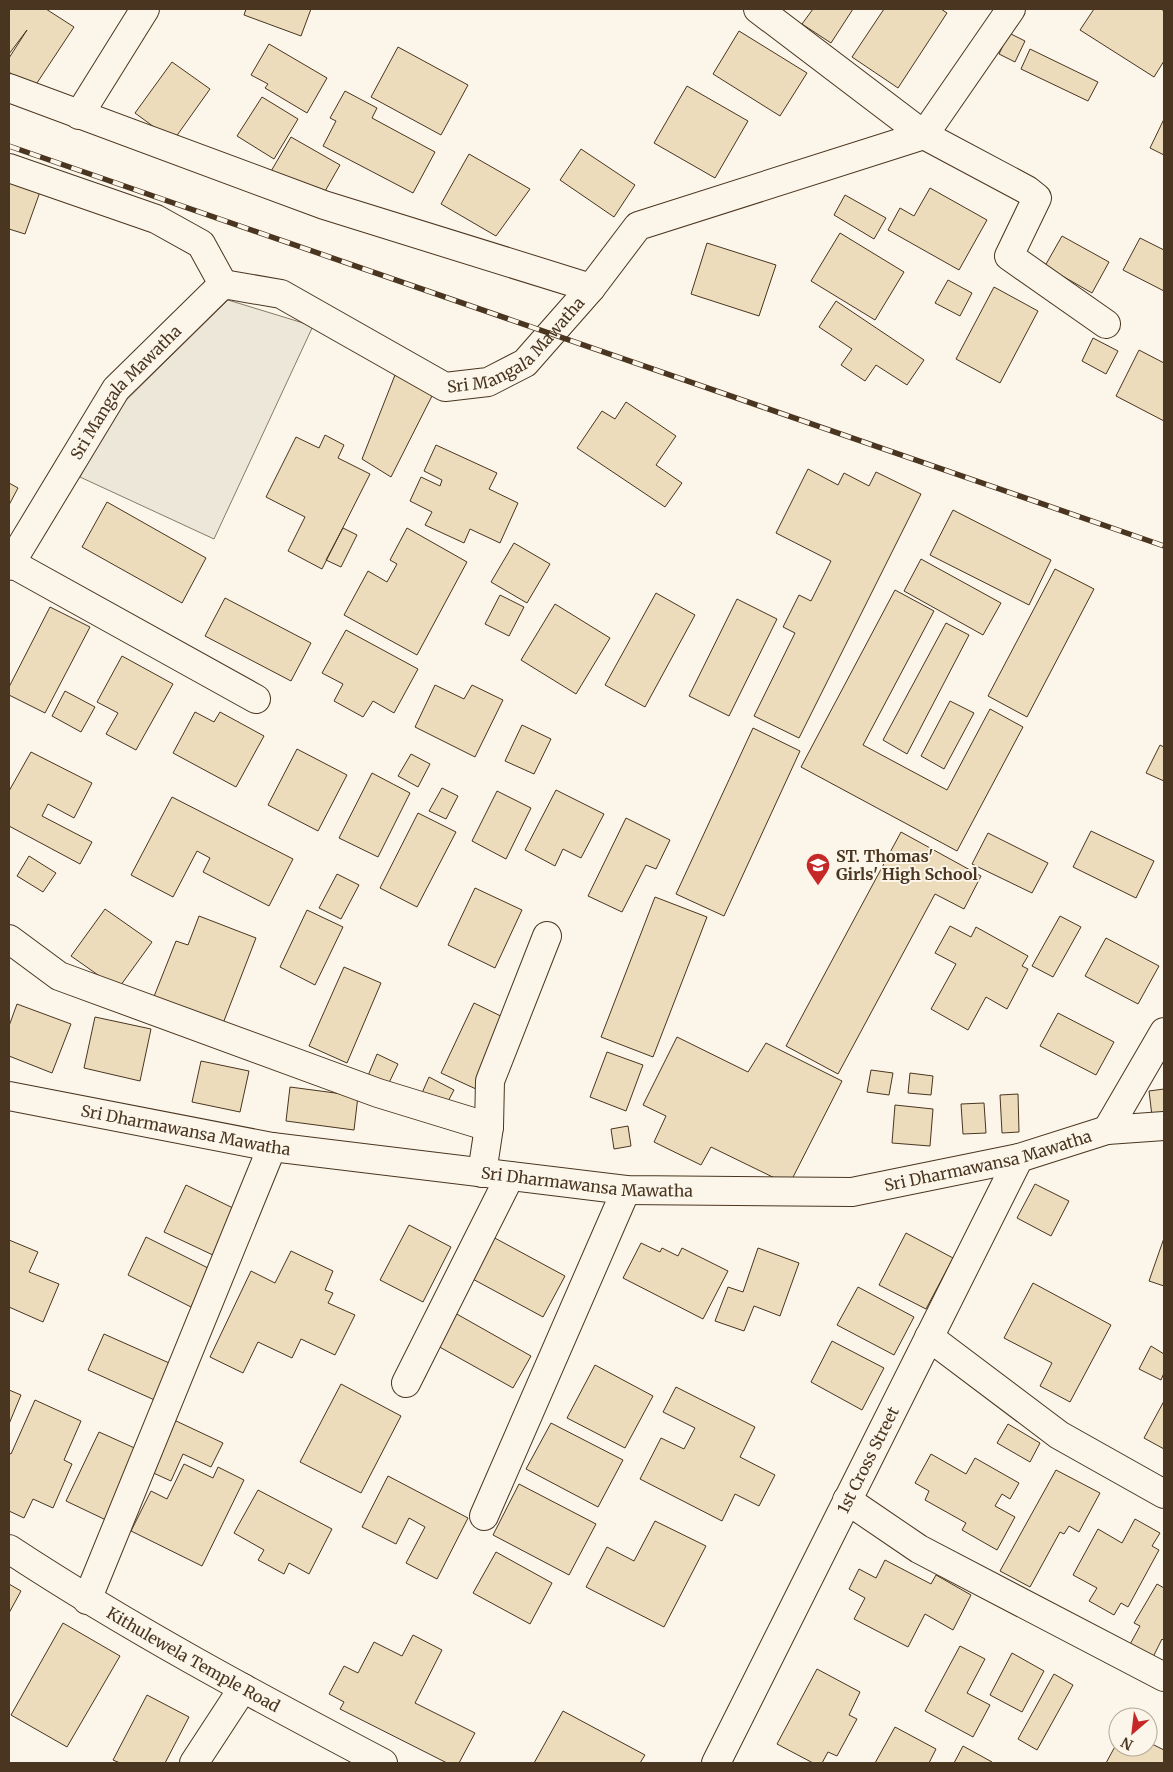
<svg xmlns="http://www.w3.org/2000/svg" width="1173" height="1772" viewBox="0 0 1173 1772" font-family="Merriweather,serif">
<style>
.parking{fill:#ede7d9;stroke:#887966}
.building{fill:#ecdcbc;stroke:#4a3520}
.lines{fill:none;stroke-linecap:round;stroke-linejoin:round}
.minor-casing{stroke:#4a3520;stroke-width:30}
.minor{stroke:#fbf6e9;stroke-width:28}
.rail-casing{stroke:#4a3520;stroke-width:5.5}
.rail{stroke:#fbf6e9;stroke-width:4;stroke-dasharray:11;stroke-linecap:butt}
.labels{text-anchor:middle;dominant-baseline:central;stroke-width:4;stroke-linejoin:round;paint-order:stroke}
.street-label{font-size:16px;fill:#4a3520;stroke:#fbf6e9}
.poi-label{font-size:16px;font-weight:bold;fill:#4a3520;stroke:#fbf6e9;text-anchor:start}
</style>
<rect width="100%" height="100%" fill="#fbf6e9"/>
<path class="parking" d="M228,300L313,326L214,539L80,477L112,414Z"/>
<path class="building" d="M9,9H46L74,27L33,89L9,72V58L27,30L9,54Z
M246,9H311L301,36L244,15Z
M813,9H853L831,43L802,24Z
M884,9H941L947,13L898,88L852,57Z
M1094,9H1161L1164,11V61L1154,77L1080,30Z
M739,31L807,73L780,116L713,74Z
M1009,33L1025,41L1015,62L999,54Z
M269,44L327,78L307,113L265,88L268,84L251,75Z
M398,47L468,85L441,135L371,97Z
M1030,49L1098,82L1088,101L1021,69Z
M172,62L210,89L173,141L135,113Z
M687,86L748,121L715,178L654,143Z
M345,91L377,108L372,118L435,152L413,193L323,146L336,121L330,118Z
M262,97L298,119L274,159L237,136Z
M1164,119V155L1150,148Z
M291,137L340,165L320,200L270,173Z
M581,149L635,185L614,217L560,180Z
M469,154L530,189L496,236L441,204Z
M9,177L41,189L25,234L9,229Z
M930,188L987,220L959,270L888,230L900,208L914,216Z
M845,195L886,218L874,239L834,215Z
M840,233L904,272L875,320L811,281Z
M1062,236L1109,262L1092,293L1045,266Z
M1140,238L1164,250V291L1123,270Z
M707,243L776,265L759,316L691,294Z
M948,280L972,293L960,316L935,303Z
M994,287L1038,311L1000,383L956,359Z
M836,301L924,360L907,385L876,365L865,381L841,365L852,349L819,327Z
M1093,338L1118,351L1106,374L1082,361Z
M1139,350L1164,363V421L1116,396Z
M395,375L433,394L391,477L362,459Z
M626,402L676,436L656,465L682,483L665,507L577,448L602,411L615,419Z
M325,435L344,445L338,458L370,474L322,569L288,551L305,517L266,497L296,437L319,448Z
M436,445L497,473L489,489L518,503L500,543L470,529L464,543L425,525L432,512L410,501L421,477L440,486L442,480L424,471Z
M808,469L838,485L844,473L869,486L876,472L921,494L799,738L754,716L795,633L783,627L799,595L811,601L831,561L776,533Z
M9,483L18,488L9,505Z
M107,502L206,558L182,603L82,547Z
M953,510L1051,560L1029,605L930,555Z
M343,528L357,535L341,567L326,560Z
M407,528L467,562L417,655L344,615L368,571L387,582L397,564L390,560Z
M514,543L550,564L527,603L491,582Z
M921,559L1001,603L983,635L904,591Z
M1055,569L1094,589L1027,717L988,696Z
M895,590L934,611L863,745L947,790L990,709L1023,727L957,851L801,767Z
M656,593L695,615L645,707L605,685Z
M500,595L524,607L509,636L485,624Z
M225,598L311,643L291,681L205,636Z
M737,599L777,619L729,716L689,696Z
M555,604L610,638L576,694L521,660Z
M50,607L90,627L45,713L9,695V687Z
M946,623L969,635L907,754L883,740Z
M346,630L418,669L394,713L373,701L363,717L334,701L343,684L322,673Z
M122,656L173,684L136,750L106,734L118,713L97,702Z
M435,685L464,699L472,685L503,700L475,757L415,727Z
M65,691L95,707L81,732L52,716Z
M950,701L974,713L944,769L921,756Z
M195,712L214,722L220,712L264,736L236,787L173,753Z
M522,725L551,739L534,774L505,761Z
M753,728L800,751L724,916L676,894Z
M1160,745L1164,747V781L1146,773Z
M297,749L347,775L318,831L268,805Z
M31,752L92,783L74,818L48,804L42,816L92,842L80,864L9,826V791Z
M411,754L430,764L418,787L398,776Z
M372,773L410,793L378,857L339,838Z
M442,788L458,796L446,819L429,811Z
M556,790L604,814L581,858L563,849L555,866L525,850Z
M497,791L531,808L506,859L472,841Z
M172,797L293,859L269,906L203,872L210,858L197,851L173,897L131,875Z
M418,813L456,832L417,907L380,888Z
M626,818L670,840L656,869L646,865L622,912L588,896Z
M1091,831L1154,861L1136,898L1073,867Z
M901,832L981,876L964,909L935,894L838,1074L786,1046Z
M988,833L1048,863L1032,893L972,864Z
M29,856L56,873L43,892L17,876Z
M337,874L359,885L341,919L319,908Z
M475,888L522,910L495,968L448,945Z
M655,897L707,917L653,1057L601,1037Z
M105,909L152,942L118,989L71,956Z
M307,910L343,927L315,985L280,967Z
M199,916L256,938L222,1026L153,999L176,941L188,945Z
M1060,916L1081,927L1053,977L1032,966Z
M950,926L971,937L976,927L1028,956L1022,966L1028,969L1007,1009L986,997L968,1030L931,1009L956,964L935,953Z
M1106,938L1159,966L1138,1004L1085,976Z
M344,967L381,983L347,1063L309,1046Z
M474,1003L509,1020L476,1089L441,1073Z
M17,1004L71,1024L52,1073L9,1056V1026Z
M1058,1013L1114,1042L1096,1075L1040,1046Z
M95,1017L151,1029L140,1081L84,1068Z
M677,1037L748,1072L766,1043L842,1081L789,1185L711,1147L701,1165L654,1142L666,1116L643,1105Z
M607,1052L643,1065L626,1111L590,1097Z
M377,1054L398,1064L387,1087L367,1078Z
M201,1061L249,1071L240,1112L192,1102Z
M871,1070L893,1073L889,1095L867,1092Z
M910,1073L933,1076L931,1095L908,1093Z
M429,1077L454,1090L446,1105L422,1093Z
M290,1087L358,1096L354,1130L286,1121Z
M1164,1089V1115L1152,1116L1149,1091Z
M1018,1094L1019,1132L1002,1133L1000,1095Z
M984,1103L986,1133L963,1134L961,1104Z
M895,1105L933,1109L930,1146L892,1143Z
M628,1126L631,1146L614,1149L611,1129Z
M1035,1184L1069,1201L1051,1236L1017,1218Z
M186,1185L237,1210L215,1256L164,1232Z
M409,1225L451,1247L423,1302L380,1280Z
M906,1233L953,1258L926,1309L879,1285Z
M491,1236L565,1276L543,1317L469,1277Z
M146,1237L210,1269L191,1307L128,1275Z
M1164,1238V1286L1149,1281Z
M9,1240L38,1252L29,1272L59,1284L43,1322L9,1307Z
M641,1243L660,1252L662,1248L678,1256L682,1248L728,1271L703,1319L623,1278Z
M758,1248L799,1263L780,1316L754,1306L744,1331L715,1321L728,1287L743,1292Z
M291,1251L333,1271L325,1290L333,1293L328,1303L355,1315L335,1355L301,1339L292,1358L258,1342L243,1373L210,1357L251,1271L275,1283Z
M1033,1283L1111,1325L1070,1402L1040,1386L1052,1363L1004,1338Z
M858,1287L914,1317L894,1355L837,1325Z
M455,1313L531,1356L513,1388L436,1345Z
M104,1334L176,1366L159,1402L88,1370Z
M832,1341L884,1368L862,1410L811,1382Z
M1151,1346L1164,1354V1373L1161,1380L1139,1369Z
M595,1365L653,1396L625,1448L567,1418Z
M341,1384L401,1416L361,1493L300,1462Z
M676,1387L755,1427L740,1457L775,1475L759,1506L735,1494L722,1521L640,1479L661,1438L684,1449L695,1428L663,1412Z
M9,1390L21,1395L9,1424Z
M35,1400L81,1421L64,1460L72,1464L53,1508L33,1499L24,1518L9,1511V1453L11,1454Z
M1164,1401V1449L1144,1438Z
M174,1420L223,1443L211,1467L183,1454L171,1481L149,1471Z
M551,1423L623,1460L598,1507L526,1469Z
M1008,1424L1040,1443L1030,1462L997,1443Z
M99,1432L139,1450L106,1520L66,1501Z
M931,1454L966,1474L975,1458L1019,1483L1010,1499L1002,1494L995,1506L1015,1517L997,1550L962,1530L966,1523L925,1500L929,1491L915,1483Z
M184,1464L213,1478L218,1467L244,1480L202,1566L131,1531L151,1491L167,1499Z
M1056,1470L1100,1493L1079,1532L1069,1526L1064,1534L1060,1532L1030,1587L1000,1571Z
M388,1476L468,1518L437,1579L406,1563L425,1527L409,1518L396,1544L362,1527Z
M519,1484L596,1524L569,1575L493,1535Z
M258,1490L332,1529L309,1574L289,1563L284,1574L258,1560L264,1550L234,1533Z
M1135,1519L1160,1533L1152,1546L1159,1550L1128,1607L1121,1603L1114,1615L1089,1601L1097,1588L1073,1575L1098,1529L1122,1543Z
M655,1521L706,1546L664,1627L586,1587L607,1547L634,1561Z
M496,1552L552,1583L530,1624L473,1593Z
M885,1560L931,1584L936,1575L971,1595L953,1630L925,1614L908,1647L854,1619L865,1598L849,1589L859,1569L876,1578Z
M9,1584L21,1591L9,1613Z
M1157,1584L1164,1588V1641L1162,1639L1151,1661L1128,1648L1140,1626L1134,1623Z
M63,1623L120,1656L67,1747L11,1715Z
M413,1635L442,1650L415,1703L475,1733L459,1763H447L340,1709L344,1702L329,1694L344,1666L358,1673L374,1642L402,1656Z
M960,1646L985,1659L967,1693L990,1705L973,1737L925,1711Z
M1012,1653L1044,1671L1022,1712L990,1695Z
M817,1669L860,1692L849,1715L857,1719L837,1756L828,1752L822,1763H813L777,1744Z
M1054,1674L1073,1685L1037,1750L1018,1739Z
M147,1695L189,1717L165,1763H120L113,1760Z
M563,1711L645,1755L640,1763H534Z
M895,1727L936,1749L929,1763H875Z
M1118,1741V1747H1148V1742L1164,1750V1763H1106Z
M963,1746L992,1762V1763H954Z"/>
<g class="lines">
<defs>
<g id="minor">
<path d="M758,9L924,135L1027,190L1037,198L1009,256L1106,324"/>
<path d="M9,88L324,205L591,288"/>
<path d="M79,115L145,9"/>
<path d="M9,168L156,219L201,244L223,284"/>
<path d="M11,563L256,699"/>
<path id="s1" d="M9,566L116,389L223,284L281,294L445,387L488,382L525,363L591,288L638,226L924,135L1011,9"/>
<path d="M9,939L59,976L378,1093L489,1127"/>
<path id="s2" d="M9,1096L272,1147L626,1190L852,1192L1019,1158L1107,1130L1164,1126"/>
<path d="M1107,1130L1164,1032"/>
<path d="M482,1173L489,1127L490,1081L547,936"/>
<path d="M929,1337L1059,1435L1164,1494"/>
<path d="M406,1383L510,1176"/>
<path d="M847,1500L919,1549L1164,1677"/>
<path d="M484,1516L626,1190"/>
<path id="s3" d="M9,1549C129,1628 256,1696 383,1763"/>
<path d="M87,1600L272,1147"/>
<path d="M194,1763L243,1688"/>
<path id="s4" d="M716,1763L1019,1158"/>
</g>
</defs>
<use href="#minor" class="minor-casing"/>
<use href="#minor" class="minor"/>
<defs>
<path id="rail" d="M9,146L1164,546"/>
</defs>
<use href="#rail" class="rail-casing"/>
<use href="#rail" class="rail"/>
</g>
<defs>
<symbol id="school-pin" viewBox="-11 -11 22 30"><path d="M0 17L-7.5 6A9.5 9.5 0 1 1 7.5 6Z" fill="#c62828" stroke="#fbf6e9"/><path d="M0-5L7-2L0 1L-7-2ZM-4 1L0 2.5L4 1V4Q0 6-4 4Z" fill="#fff"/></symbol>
</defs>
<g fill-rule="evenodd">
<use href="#school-pin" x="804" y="851" width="28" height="38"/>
</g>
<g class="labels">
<g class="street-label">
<text stroke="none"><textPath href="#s1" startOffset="690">Sri Mangala Mawatha</textPath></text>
<text stroke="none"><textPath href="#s1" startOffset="210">Sri Mangala Mawatha</textPath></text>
<text stroke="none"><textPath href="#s2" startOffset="180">Sri Dharmawansa Mawatha</textPath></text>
<text stroke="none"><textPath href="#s2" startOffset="990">Sri Dharmawansa Mawatha</textPath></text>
<text stroke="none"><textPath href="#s2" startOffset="585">Sri Dharmawansa Mawatha</textPath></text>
<text stroke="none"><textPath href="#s4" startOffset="339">1st Cross Street</textPath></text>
<text stroke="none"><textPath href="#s3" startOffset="215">Kithulewela Temple Road</textPath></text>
</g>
<g class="poi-label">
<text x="836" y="856">ST. Thomas'<tspan x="836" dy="18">Girls' High School</tspan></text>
</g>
</g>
<rect width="1173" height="1772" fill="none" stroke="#4a3520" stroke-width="20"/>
<g transform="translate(1133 1732) rotate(208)"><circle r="24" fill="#fbf6e9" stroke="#b4a999"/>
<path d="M0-4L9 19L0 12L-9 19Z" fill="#c62828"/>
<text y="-8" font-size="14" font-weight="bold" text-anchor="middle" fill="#4a3520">N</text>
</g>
</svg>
